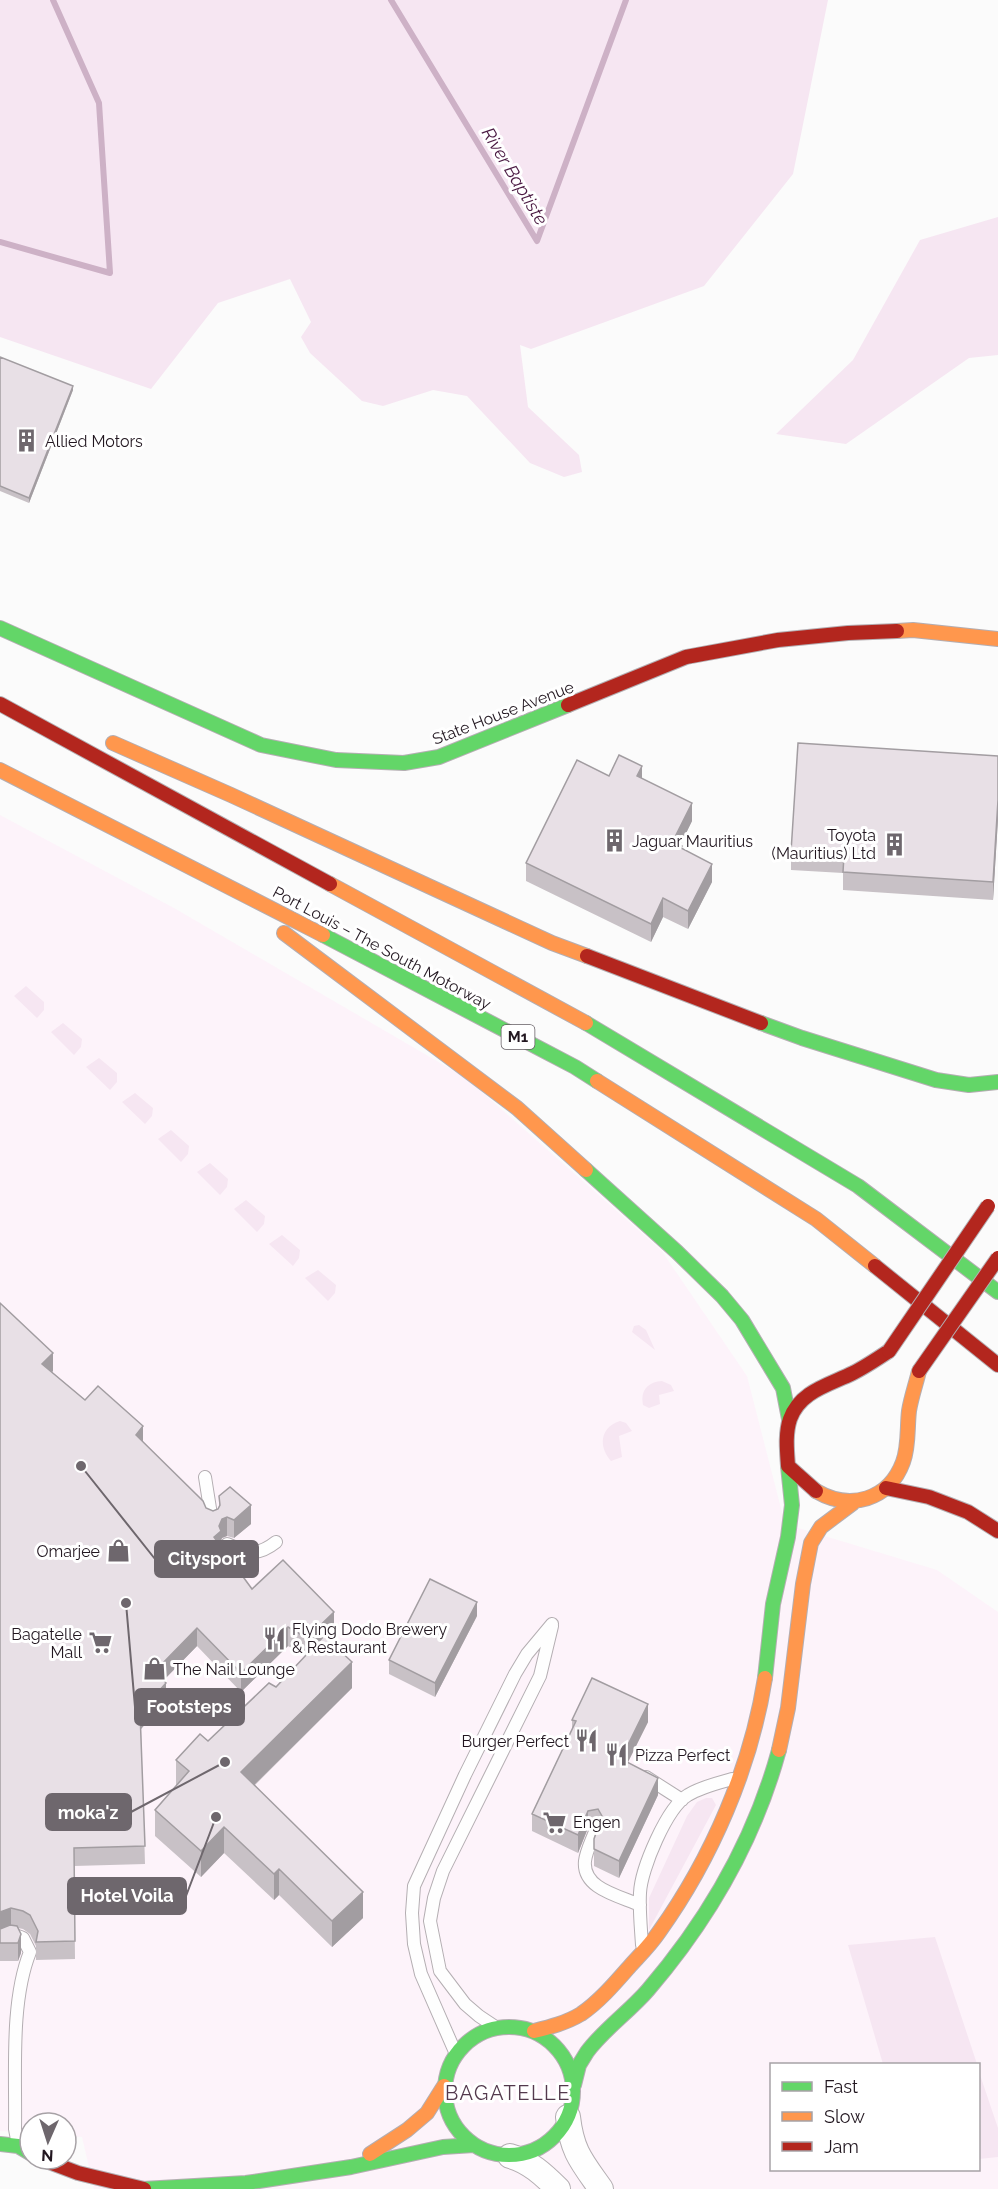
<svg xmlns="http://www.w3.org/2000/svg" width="998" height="2189" viewBox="0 0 998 2189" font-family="Raleway,sans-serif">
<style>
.built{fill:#fdf3fa;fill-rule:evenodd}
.green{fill:#f6e6f2}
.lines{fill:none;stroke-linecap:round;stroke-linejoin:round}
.stream{stroke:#cdb1c6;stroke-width:6}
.lane-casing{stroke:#b4aeb2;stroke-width:14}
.street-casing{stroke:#b4aeb2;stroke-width:26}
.fast-casing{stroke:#b4aeb2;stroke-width:16}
.slow-casing{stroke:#b4aeb2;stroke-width:16}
.jam-casing{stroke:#b4aeb2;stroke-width:16}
.lane{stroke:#fefefe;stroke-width:12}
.street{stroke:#fefefe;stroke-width:24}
.fast{stroke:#63d668;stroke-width:14}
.slow{stroke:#ff974d;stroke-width:14}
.jam{stroke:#b3261e;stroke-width:14}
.jam-bridge-casing{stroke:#b4aeb2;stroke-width:16;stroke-linecap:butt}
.jam-bridge{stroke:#b3261e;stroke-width:14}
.wall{fill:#c8c1c6}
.shaded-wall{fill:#a29da1}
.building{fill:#e8e0e6;stroke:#a29da1;stroke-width:1.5}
.labels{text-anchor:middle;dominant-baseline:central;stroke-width:6;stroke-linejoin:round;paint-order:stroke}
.shield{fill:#fff;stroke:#645d63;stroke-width:1.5}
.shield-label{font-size:15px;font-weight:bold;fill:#221720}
.poi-label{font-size:16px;fill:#221720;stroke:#fff;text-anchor:start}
.street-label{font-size:16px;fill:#221720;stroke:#fff}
.water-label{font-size:18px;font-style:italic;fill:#491841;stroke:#fff}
.quarter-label{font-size:20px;letter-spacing:1.5px;fill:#53394d;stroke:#fff}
.leader{fill:none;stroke:#6e676d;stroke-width:2}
.callout-dot{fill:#6e676d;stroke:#fff;stroke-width:2}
.callout{fill:#6e676d;stroke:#6e676d;stroke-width:2}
.callout-label{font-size:18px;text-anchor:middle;font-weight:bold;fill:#fff}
</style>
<rect width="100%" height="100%" fill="#fbfbfb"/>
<path class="built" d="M0,815L174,908L466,1078L661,1250L747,1376L785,1524L937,1570L998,1612V2189H94L82,2137L66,2136V2123H30V2133L0,2131ZM772,2064H978V2170H772Z"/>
<path class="green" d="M0,0H828L793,174L704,286L531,349L520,345L528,407L579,455L582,472L564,477L530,463L467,396L433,390L383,406L362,401L310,353L301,337L311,322L290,279L218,303L151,389L0,337Z
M998,217V355L969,358L846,444L776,434L853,360L920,240Z
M26,986L44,1002V1010L37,1018L14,996Z
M63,1023L82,1039L81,1047L74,1055L51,1032Z
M99,1058L117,1073V1082L110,1090L86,1067Z
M135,1093L153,1108L152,1116L145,1124L122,1102Z
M171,1130L189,1146L188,1154L181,1162L158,1139Z
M210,1163L228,1179L227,1187L220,1195L197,1172Z
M246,1200L265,1216L264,1224L257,1232L234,1209Z
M282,1235L300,1250L299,1258L293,1266L269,1244Z
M318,1270L336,1285L335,1293L328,1301L305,1278Z
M639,1325L646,1330L655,1350L632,1332L634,1326Z
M662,1381L671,1385L674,1391L659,1395L660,1404L649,1408L643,1405C640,1390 648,1382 662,1381Z
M620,1421L626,1423L632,1431L619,1436L622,1457L611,1461C598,1447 600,1427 620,1421Z
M706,1798H712L716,1805L649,1930V1898L687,1816L697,1802Z
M935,1937L977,2064H883L848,1945Z
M978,2069L998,2128V2157L979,2159Z"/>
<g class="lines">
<path class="stream" d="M391,0L537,241L626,0
M0,242L110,273L99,103L53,0"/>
<defs>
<path id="lane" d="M205,1477L212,1521
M227,1544C247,1553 257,1557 276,1542
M646,1777L682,1800
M594,1834C591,1842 586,1852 585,1861C582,1889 620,1896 640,1905
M0,1939C8,1933 15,1934 23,1938L30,1952C10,2002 16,2074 15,2129L18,2145
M642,1945C641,1928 639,1910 640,1893C641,1869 667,1807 688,1795C701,1787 718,1783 732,1779
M497,2028L479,2016L465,2004L440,1971L430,1921L434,1898L443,1871L540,1676L552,1626
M456,2054L421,1974L414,1944L412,1913L414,1886L465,1775L515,1674L527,1654L552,1624"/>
<path id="street" d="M568,2117C572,2152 582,2162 601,2189
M510,2156C529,2161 544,2175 558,2189"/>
<path id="fast" d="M0,628L261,745L336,760L404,763L439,757L568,705
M323,935L575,1067L597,1081
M586,1023L858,1186L998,1292
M761,1023L802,1038L936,1080L969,1085L998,1082
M586,1170L677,1252L722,1296L742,1320L783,1388L789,1419
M765,1678L773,1604L788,1537L792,1505L788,1466
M445 2091a64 64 0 1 1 128 0a64 64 0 1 1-128 0Z
M574,2085L579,2065L587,2052C604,2029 629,2012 648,1990C708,1920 755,1838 779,1750
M0,2144L18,2146L30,2153
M143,2189L246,2183L351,2167L443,2147L474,2145"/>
<path id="slow" d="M897,631L913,630L998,639
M113,743L231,795L552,943L587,956
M0,770L323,935
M330,884L586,1023
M284,933L517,1108L586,1170
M597,1081L816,1219L875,1266
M816,1491C850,1511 889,1500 903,1462C909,1446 907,1428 909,1411C911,1398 916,1384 919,1371
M779,1750L788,1708L803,1584L811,1543L821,1527L853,1503
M534,2031C550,2027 566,2023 581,2014C599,2002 616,1982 630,1966C640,1955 651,1944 659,1932C712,1858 751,1767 765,1678
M370,2154L407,2130L427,2113L444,2086"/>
<path id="jam" d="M0,704L330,884
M568,705L686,657L778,640L848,633L897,631
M587,956L761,1023
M875,1266L998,1365
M886,1488L929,1497L968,1512L998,1531
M816,1491L788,1466C787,1451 785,1434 790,1419C800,1391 829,1385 853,1373C865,1367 877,1359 889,1351
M41,2159L78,2173L144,2189"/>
</defs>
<use href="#lane" class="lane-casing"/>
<use href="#street" class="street-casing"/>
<use href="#fast" class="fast-casing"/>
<use href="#slow" class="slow-casing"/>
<use href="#jam" class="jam-casing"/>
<use href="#lane" class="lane"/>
<use href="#street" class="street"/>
<use href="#fast" class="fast"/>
<use href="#slow" class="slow"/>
<use href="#jam" class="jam"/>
<defs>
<path id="jam-bridge" d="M889,1351L988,1206
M919,1371L998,1258"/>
</defs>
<use href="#jam-bridge" class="jam-bridge-casing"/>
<use href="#jam-bridge" class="jam-bridge"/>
</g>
<path class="wall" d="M0,357L73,390L29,503L0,491Z
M998,756V819L993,900L843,890V873L791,870V852Z
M609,776L642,779L692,821L680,845L682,849L712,882L688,929L663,917L651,942L526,881V863Z
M0,1303L53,1371L52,1372L85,1400L143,1442L206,1508L213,1511L218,1509L219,1506V1496L251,1524L234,1538L227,1536L222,1538L221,1546L252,1589L334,1630L326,1638L352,1688L255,1785L363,1918L332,1947L279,1895L274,1900L224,1853L201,1877L155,1836V1810L176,1786V1760L208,1741L276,1687L305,1656L288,1646L241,1692L197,1646L164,1680L166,1701L141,1729L145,1864L74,1866L75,1959L36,1960V1946L30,1934L23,1929L18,1928L21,1953L18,1961H0Z
M477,1616L435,1697L389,1674V1660Z
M572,1720L648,1722L628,1762L658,1795L619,1878L594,1866V1849L598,1828V1827L588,1828L578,1853L532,1831V1814L572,1729Z"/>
<path class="shaded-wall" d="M73,386V390L29,503V498Z
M642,766V785L637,776Z
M998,800V819L993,900V882Z
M692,803V821L673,860V841Z
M712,864V882L688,929V911Z
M663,898V917L651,942V924Z
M53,1353V1371L42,1382V1364Z
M143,1426V1444L136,1435Z
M251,1505V1524L234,1538V1520Z
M227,1517V1536L222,1538L221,1540V1549L214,1537L222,1519Z
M477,1602V1616L435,1697V1683Z
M334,1612V1630L307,1657V1638Z
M288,1627V1646L241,1692V1673Z
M197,1628V1646L156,1688V1670Z
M352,1662V1688L241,1798V1772Z
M166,1683V1701L140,1730V1712Z
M648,1704V1722L621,1776V1759Z
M658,1778V1795L619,1878V1861Z
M588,1811V1828L578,1853V1835Z
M224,1827V1853L201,1877V1851Z
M279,1869V1895L274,1900V1874Z
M363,1892V1918L332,1947V1921Z
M11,1908V1927L0,1930V1912Z
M21,1934V1953L18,1961V1943Z"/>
<path class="building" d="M0,357L73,386L29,498L0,486Z
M798,743L998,756V800L993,882L843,872L844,855L791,852Z
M619,755L642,766L637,776L692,803L673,841L682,846L681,848L712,864L688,911L663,898L651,924L526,863L577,760L609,776Z
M0,1303L53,1353L42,1364L85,1400L98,1386L143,1426L136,1435L203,1501L206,1508L213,1511L218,1509L220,1505L219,1496L230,1487L251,1505L234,1520L227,1517L222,1519L219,1526L221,1531L214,1537L252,1589L283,1560L334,1612L307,1638L288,1627L241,1673L197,1628L156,1670L166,1683L140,1712L145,1846L74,1848L75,1941L36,1942L38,1931L30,1915L23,1911L11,1908L0,1912Z
M430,1579L477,1602L435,1683L389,1660Z
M324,1636L352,1662L241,1772L363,1892L332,1921L279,1869L274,1874L224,1827L201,1851L155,1810L189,1771L176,1760L200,1734L208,1741L269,1683L276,1687Z
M592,1678L648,1704L621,1759L658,1778L619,1861L594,1849V1839L602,1816L598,1809L588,1811L578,1835L532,1814L576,1721L572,1720Z
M10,1925L17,1926L21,1934L18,1943H0V1929Z"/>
<defs>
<symbol id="building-bare" viewBox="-9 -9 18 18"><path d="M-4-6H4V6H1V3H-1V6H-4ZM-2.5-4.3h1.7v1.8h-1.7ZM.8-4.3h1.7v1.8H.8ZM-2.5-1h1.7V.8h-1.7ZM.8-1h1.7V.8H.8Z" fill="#6e676d" stroke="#fff" stroke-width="2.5" paint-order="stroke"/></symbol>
<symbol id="shop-bare" viewBox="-9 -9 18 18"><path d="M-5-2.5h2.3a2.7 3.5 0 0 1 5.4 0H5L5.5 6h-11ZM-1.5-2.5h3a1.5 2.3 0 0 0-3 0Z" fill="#6e676d" stroke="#fff" stroke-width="2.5" paint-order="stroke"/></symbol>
<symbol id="restaurant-bare" viewBox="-9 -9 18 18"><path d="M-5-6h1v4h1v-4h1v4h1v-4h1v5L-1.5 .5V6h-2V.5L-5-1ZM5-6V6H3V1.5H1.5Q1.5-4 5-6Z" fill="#6e676d" stroke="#fff" stroke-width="2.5" paint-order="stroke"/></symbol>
<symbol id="supermarket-bare" viewBox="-9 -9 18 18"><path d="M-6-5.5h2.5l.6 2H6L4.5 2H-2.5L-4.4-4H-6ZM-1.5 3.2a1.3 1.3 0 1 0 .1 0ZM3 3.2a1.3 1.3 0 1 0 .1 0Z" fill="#6e676d" stroke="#fff" stroke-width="2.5" paint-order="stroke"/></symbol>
</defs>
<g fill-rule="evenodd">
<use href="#building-bare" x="10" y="424" width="33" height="33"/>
<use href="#building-bare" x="598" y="824" width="33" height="33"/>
<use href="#building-bare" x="878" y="828" width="33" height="33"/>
<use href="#shop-bare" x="102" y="1534" width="33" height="33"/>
<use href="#restaurant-bare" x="258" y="1622" width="33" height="33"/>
<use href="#supermarket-bare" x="84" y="1626" width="33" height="33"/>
<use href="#shop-bare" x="138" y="1652" width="33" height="33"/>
<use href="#restaurant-bare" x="570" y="1724" width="33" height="33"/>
<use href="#restaurant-bare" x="600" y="1738" width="33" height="33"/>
<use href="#supermarket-bare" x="538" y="1806" width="33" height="33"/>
</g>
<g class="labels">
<rect class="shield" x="501.5" y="1025" width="33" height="24" rx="4.5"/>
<g class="shield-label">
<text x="518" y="1037">M1</text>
</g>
<g class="poi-label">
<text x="45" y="441">Allied Motors</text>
<text x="876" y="835" text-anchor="end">Toyota<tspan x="876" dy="18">(Mauritius) Ltd</tspan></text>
<text x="632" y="841">Jaguar Mauritius</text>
<text x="100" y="1551" text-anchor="end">Omarjee</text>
<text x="292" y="1629">Flying Dodo Brewery<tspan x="292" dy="18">&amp; Restaurant</tspan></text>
<text x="82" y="1634" text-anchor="end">Bagatelle<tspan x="82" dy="18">Mall</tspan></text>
<text x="173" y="1669">The Nail Lounge</text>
<text x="569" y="1741" text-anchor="end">Burger Perfect</text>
<text x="635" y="1755">Pizza Perfect</text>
<text x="573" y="1822">Engen</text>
</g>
<g class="street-label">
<text transform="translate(503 713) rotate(-21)">State House Avenue</text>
<text transform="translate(382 948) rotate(28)">Port Louis – The South Motorway</text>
</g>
<g class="water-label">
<text transform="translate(515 176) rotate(59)">River Baptiste</text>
</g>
<g class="quarter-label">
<text x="508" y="2093">BAGATELLE</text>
</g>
</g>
<path class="leader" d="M81 1466L155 1559M126 1603L135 1707M225 1762L131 1812M216 1817L186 1896"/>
<g class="callout-dot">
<circle cx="81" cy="1466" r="6"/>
<circle cx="126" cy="1603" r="6"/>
<circle cx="225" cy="1762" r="6"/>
<circle cx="216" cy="1817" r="6"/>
</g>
<g class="callout">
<rect x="155" y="1541" width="103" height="36" rx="6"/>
<rect x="135" y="1689" width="109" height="36" rx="6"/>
<rect x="46" y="1794" width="85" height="36" rx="6"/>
<rect x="68" y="1878" width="118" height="36" rx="6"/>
</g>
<g class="callout-label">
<text x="207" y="1565">Citysport</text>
<text x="189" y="1713">Footsteps</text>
<text x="88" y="1819">moka'z</text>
<text x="127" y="1902">Hotel Voila</text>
</g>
<rect x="770" y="2063" width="210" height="108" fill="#ffffff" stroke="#a7a2a6" stroke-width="1.5"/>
<rect x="782" y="2082" width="30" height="9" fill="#63d668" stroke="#a7a2a6" stroke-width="1.5"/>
<text x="824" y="2093" font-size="18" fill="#221720">Fast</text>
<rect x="782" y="2112" width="30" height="9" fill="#ff974d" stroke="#a7a2a6" stroke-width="1.5"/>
<text x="824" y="2123" font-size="18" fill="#221720">Slow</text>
<rect x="782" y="2142" width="30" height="9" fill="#b3261e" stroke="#a7a2a6" stroke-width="1.5"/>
<text x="824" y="2153" font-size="18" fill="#221720">Jam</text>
<g transform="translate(48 2141) rotate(183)"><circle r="28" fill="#ffffff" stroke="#a7a2a6" stroke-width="1.5"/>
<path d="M0-4.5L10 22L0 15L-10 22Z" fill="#6e676d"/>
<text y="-9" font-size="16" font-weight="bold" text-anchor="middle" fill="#221720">N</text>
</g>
</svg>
